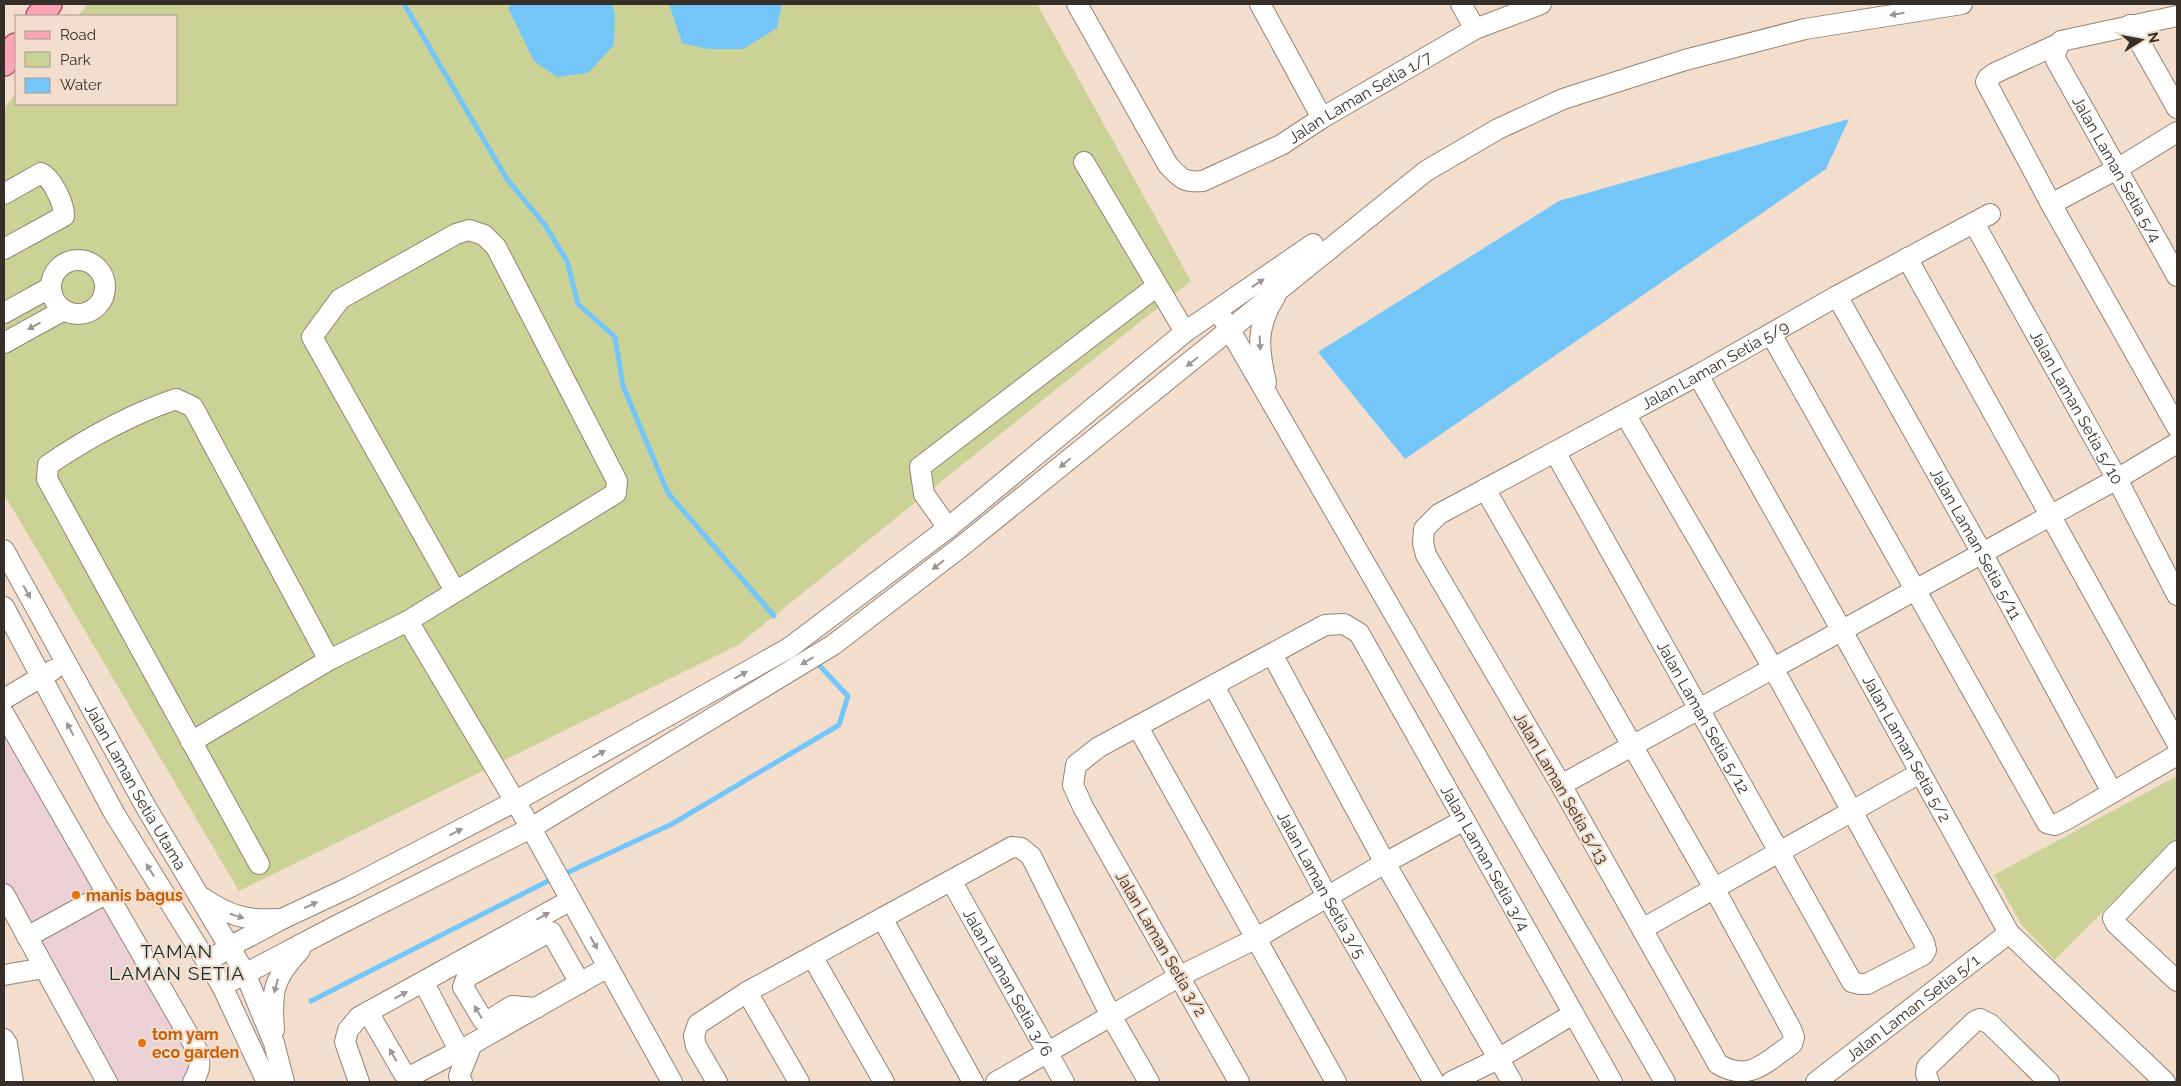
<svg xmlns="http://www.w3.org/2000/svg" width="2181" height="1086" viewBox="0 0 2181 1086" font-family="Raleway,sans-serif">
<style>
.commercial{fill:#ebd1d6}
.green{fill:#cad296}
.water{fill:#74c6f8}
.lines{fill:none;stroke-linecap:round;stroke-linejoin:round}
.stream{stroke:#74c6f8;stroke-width:5}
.minor-casing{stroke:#958374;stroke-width:22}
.major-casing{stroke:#b75666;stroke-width:28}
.minor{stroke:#fff;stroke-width:20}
.major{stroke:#fea6b7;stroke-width:25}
.oneway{fill:#9a9694}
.food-dot{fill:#e8710a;stroke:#f3dece;stroke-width:2}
.labels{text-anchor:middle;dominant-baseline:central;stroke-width:4.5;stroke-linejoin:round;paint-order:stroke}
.street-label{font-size:16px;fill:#362e28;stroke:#f3dece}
.food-label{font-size:16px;font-weight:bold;fill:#c56008;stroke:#f3dece;text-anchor:start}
.quarter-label{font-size:19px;letter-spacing:1px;fill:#0d2f35;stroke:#f3dece}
</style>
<rect width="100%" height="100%" fill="#f3dece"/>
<path class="commercial" d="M4,698L202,1048L200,1082H105L4,903Z"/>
<path class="green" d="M88,4H1037L1191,281L738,645L239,891L4,494V109L16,93V104H176V16H78Z
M2177,776V837L2055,960L2021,924L1994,875Z"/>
<path class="water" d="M512,4H612L615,14L614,45L588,73L557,77L534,61L508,8Z
M669,4H782L777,28L743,49H708L682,43Z
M1849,119L1826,169L1405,459L1318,352L1559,201Z"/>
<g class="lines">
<path class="stream" d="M404,4L507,179L545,225L567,261L578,304L615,337L623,386L668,493L774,616
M562,875L672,824L839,725L848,696L817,663
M311,1001L554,878"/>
<defs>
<g id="minor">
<path id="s1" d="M1077,4L1168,165C1180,178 1184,183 1203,181L1281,145L1322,118L1475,29L1541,4"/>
<path d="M1260,4L1322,118"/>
<path d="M1461,4L1475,29"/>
<path id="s2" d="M2177,16L2061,41L2055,53L2056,60L2177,276"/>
<path d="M2130,25L2177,108"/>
<path d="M2058,44L1995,73L1988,78L1986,82L2051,204L2177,427"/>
<path d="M1084,162L1185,332"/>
<path d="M4,194L41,173C52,178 64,203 64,216L4,249"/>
<path d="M2051,204L2117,169L2177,132"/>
<path id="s3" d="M1974,223L2117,479L2177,595"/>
<path d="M1907,258L2177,743"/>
<circle cx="78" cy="287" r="27"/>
<path id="s4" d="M1837,296L1982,553L2112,792"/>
<path d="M4,313L51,287"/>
<path d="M1224,320L1665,1082"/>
<path d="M1771,334L2047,823L2055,825L2067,819L2177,755"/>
<path d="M4,343L64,310"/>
<path id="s5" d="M1698,375L1841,629L2009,933L2165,1082"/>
<path d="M1266,382C1258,349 1256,326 1275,297"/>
<path id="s6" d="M1555,452L1852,982L1860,984H1867L1923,955L1926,950L1924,942L1773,668L1625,414"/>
<path id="s7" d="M1485,489L1714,888L1791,1029L1794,1037L1792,1044C1766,1062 1749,1083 1718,1064L1561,785L1426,555L1423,543L1424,529L1439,514L1698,375L1837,296L1990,214"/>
<path d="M948,528L924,494L920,467L1157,286"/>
<path id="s8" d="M4,550L147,809L245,973L274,1043L284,1082"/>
<path d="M4,607L114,813L222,986L267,1082"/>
<path d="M408,621L531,828L672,1082"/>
<path d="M1272,654L1385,863L1512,1082"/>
<path id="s9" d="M1214,686L1327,896L1434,1082"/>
<path d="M4,699L53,670"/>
<path d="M4,714L197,1050C201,1064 200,1070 193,1082"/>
<path d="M1138,727L1336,1082"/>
<path d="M191,742L329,660L408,621L616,493L617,481L496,247L484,235L469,230L456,234L340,299L312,337L455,591"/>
<path d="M1561,785L2117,479L2177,443"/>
<path d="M2177,851L2113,918L2116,924L2177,981"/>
<path d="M259,864L47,479L48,465C89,437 129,415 176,399L193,407L329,660"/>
<path id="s10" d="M952,882L1064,1082"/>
<path d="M4,894L107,1082"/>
<path d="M203,898C228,915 246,921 276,919"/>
<path d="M882,918L973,1082"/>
<path d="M1642,929L1920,773"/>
<path d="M27,937L107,893"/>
<path d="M813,958L884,1082"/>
<path d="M207,962L231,946L284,918L350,887L514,802L789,648L948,528L1185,332L1313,244"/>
<path d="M4,975L44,968"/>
<path d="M424,983L459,1050"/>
<path d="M222,986L332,928L531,828L833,645L962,546L1426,171L1498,129L1563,99L1685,60L1805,29L1962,4"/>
<path d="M747,992L799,1082"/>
<path d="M536,1008L512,1006L488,1021L483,1020L463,987L467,977L549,932H551L580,983"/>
<path d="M368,1012L404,1074L411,1076L472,1044"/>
<path d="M274,1030C271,991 273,979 300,950"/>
<path d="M4,1039L7,1044L13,1082"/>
<path d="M359,1082L345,1042L348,1030L359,1017L571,900"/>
<path d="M462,1082L459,1076L472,1044L608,967"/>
<path d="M717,1082L696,1046L694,1036L698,1024L747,992L1012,847L1021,848L1031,856L1111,1016L1149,1082"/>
<path d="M996,1082L1180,976L1255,939L1385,863L1464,820"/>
<path id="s11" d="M1239,1082L1083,807L1073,785L1076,765L1099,747L1325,625L1344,624L1359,633L1612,1082"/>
<path d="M1451,1082L1498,1059L1573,1014"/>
<path id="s12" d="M1816,1082L2009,933"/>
<path d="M1929,1082L1926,1074L1927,1067L1975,1021L1980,1019L1990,1024L2049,1082"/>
</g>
<path id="major" d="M39,16L49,4
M4,63L16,46"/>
</defs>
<use href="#minor" class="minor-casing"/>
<use href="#major" class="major-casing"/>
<use href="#minor" class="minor"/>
<use href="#major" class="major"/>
</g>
<defs><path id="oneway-solid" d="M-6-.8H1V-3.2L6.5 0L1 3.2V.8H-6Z" transform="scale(1.25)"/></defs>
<g class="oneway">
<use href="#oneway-solid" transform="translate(1897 14) rotate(171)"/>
<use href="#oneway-solid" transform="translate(1258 283) rotate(-34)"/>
<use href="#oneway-solid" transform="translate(34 326) rotate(151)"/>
<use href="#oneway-solid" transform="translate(1260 343) rotate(87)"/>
<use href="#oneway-solid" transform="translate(1192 362) rotate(141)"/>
<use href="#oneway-solid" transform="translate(1065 463) rotate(141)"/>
<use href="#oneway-solid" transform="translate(938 565) rotate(142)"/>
<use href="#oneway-solid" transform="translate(27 592) rotate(61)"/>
<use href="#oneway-solid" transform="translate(807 661) rotate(149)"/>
<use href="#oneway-solid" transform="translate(741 675) rotate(-29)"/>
<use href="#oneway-solid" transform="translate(70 729) rotate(-118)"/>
<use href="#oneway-solid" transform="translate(599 754) rotate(-29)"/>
<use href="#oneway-solid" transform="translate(456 832) rotate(-27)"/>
<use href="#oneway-solid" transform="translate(150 870) rotate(-122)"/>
<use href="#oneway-solid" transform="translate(311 905) rotate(-25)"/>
<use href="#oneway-solid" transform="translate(237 916) rotate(17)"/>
<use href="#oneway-solid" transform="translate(543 916) rotate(-29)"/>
<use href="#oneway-solid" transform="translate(594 943) rotate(61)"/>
<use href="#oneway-solid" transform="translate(276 986) rotate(105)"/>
<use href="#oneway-solid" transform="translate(401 995) rotate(-28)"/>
<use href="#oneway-solid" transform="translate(478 1012) rotate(-121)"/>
<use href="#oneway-solid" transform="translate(393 1055) rotate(-120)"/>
</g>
<g class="food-dot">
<circle cx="76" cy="895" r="5"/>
<circle cx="142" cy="1043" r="5"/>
</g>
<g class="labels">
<g class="street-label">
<text stroke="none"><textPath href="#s1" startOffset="404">Jalan Laman Setia 1/7</textPath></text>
<text stroke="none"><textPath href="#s2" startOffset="264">Jalan Laman Setia 5/4</textPath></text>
<text stroke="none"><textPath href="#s7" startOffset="1668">Jalan Laman Setia 5/9</textPath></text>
<text stroke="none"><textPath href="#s3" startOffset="211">Jalan Laman Setia 5/10</textPath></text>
<text stroke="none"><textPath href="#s4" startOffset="284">Jalan Laman Setia 5/11</textPath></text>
<text stroke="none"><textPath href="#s6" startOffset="304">Jalan Laman Setia 5/12</textPath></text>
<text stroke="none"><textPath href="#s5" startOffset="428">Jalan Laman Setia 5/2</textPath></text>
<text stroke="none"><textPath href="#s8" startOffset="271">Jalan Laman Setia Utama</textPath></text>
<text transform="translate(1561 788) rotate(60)">Jalan Laman Setia 5/13</text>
<text stroke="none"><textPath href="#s11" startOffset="941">Jalan Laman Setia 3/4</textPath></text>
<text stroke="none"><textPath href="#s9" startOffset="226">Jalan Laman Setia 3/5</textPath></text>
<text transform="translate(1161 944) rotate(60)">Jalan Laman Setia 3/2</text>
<text stroke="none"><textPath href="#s10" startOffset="115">Jalan Laman Setia 3/6</textPath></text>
<text stroke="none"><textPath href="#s12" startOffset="122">Jalan Laman Setia 5/1</textPath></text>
</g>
<g class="food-label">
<text x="86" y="895">manis bagus</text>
<text x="152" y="1034">tom yam<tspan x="152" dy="18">eco garden</tspan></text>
</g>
<g class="quarter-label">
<text x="177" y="951">TAMAN<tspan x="177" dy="22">LAMAN SETIA</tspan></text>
</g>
</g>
<rect width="2181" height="1086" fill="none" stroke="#362e28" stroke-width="10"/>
<rect x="15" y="15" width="162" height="90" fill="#f3dece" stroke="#a7988c"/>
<rect x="25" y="31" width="25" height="8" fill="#fea6b7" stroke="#a7988c"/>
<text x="60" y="40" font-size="15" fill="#362e28">Road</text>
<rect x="25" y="52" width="25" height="15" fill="#cad296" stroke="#a7988c"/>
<text x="60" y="65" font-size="15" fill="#362e28">Park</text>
<rect x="25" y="78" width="25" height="15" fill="#74c6f8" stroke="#a7988c"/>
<text x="60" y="90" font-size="15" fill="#362e28">Water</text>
<g transform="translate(2141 40) rotate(79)" stroke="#f3dece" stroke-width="4" paint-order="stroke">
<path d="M0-4L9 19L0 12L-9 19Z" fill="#362e28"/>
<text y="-8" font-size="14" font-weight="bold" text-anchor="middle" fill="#362e28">N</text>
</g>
</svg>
